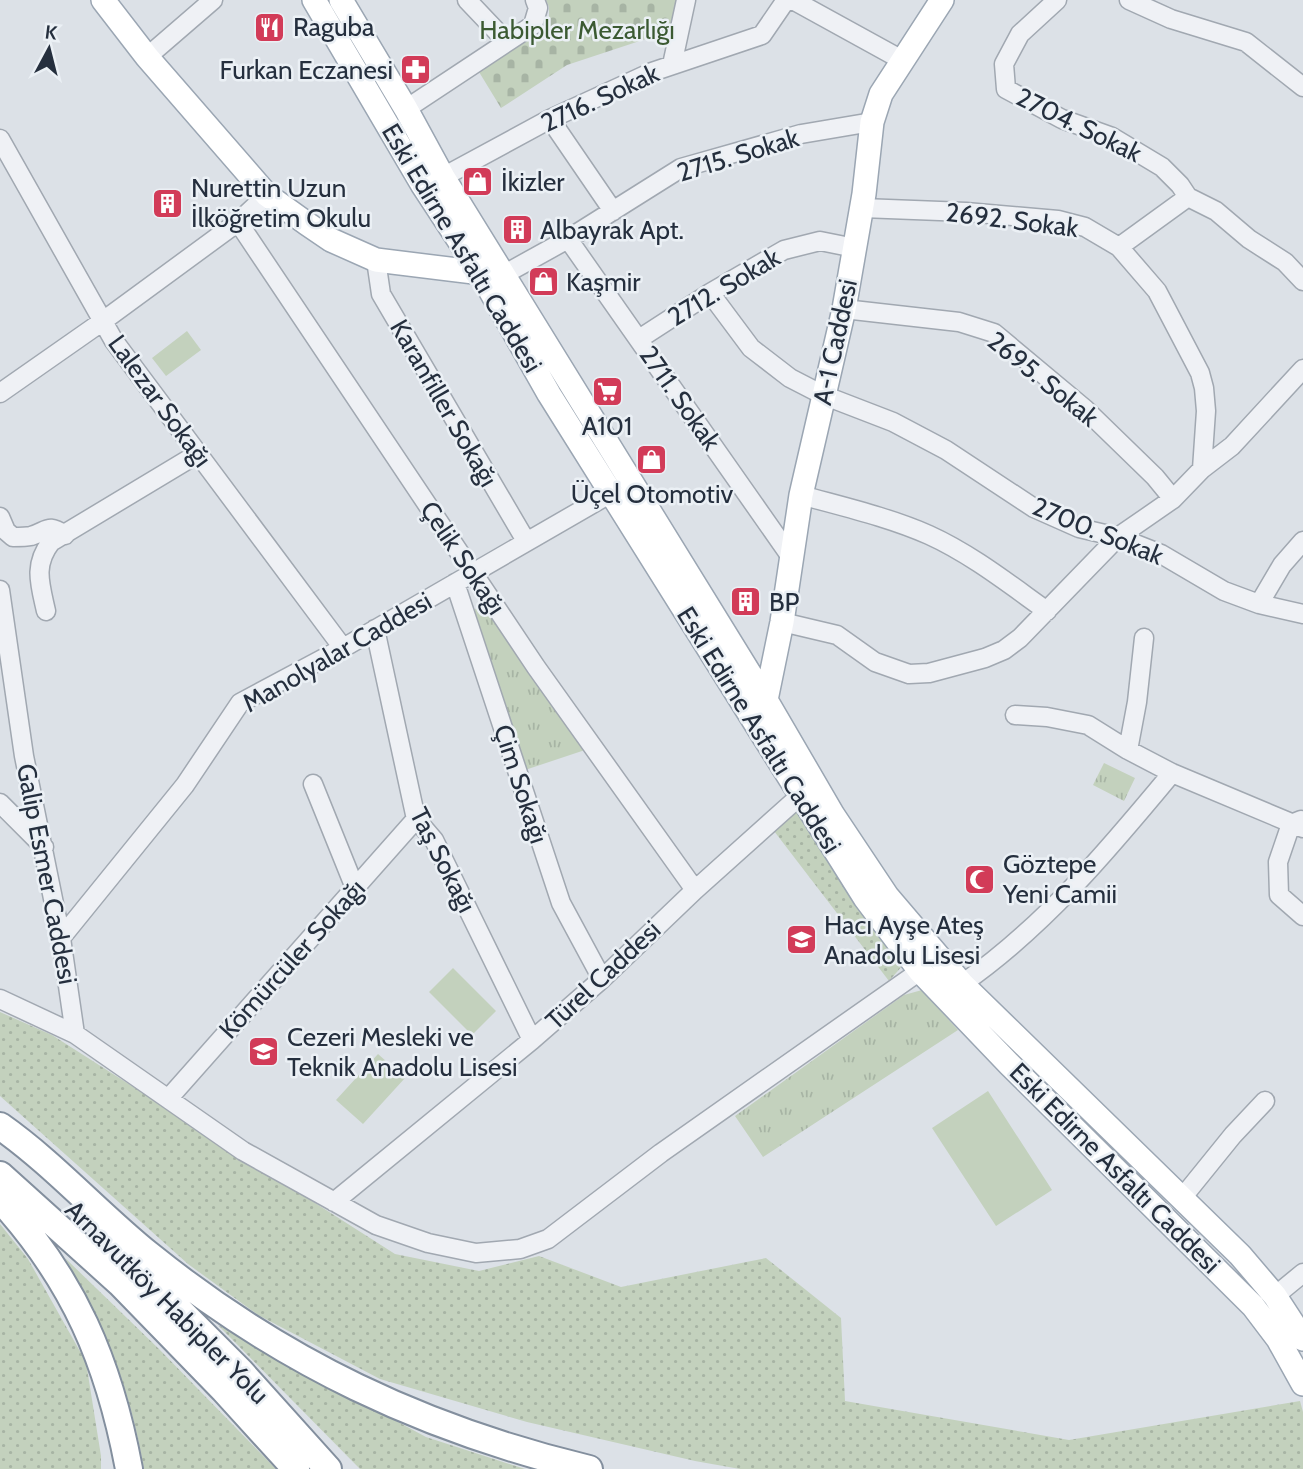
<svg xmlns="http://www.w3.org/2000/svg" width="1303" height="1469" viewBox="0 0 1303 1469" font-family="Cabin,sans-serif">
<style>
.grass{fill:url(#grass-dots)}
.cemetery{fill:url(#cemetery-stones)}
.park{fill:url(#park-tufts)}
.pitch{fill:#c3d1bd}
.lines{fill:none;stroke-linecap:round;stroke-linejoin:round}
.minor-casing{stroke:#a1a8b1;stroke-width:21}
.major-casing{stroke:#9ba6b3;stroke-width:26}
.highway-casing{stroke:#838f9e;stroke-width:30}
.minor{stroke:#eff1f5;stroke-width:18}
.major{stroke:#fff;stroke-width:23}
.highway{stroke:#fff;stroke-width:26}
.labels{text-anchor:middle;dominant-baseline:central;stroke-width:5;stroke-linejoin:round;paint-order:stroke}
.poi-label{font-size:26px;fill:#252f3e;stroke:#ebf0f5;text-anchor:start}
.park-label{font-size:26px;fill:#3b5a32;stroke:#ebf0f5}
.street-label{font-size:26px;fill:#252f3e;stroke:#ebf0f5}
</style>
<defs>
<pattern id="grass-dots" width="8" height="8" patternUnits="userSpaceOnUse" patternTransform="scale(1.75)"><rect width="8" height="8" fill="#c3d1bd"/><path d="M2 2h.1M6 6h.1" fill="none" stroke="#a7b4a4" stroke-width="1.8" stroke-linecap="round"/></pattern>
<pattern id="cemetery-stones" width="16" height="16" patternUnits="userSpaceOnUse" patternTransform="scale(1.75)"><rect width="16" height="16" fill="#c3d1bd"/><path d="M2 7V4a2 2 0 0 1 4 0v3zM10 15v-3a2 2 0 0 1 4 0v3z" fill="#a7b4a4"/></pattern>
<pattern id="park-tufts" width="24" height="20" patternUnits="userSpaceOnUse" patternTransform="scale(1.75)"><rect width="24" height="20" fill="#c3d1bd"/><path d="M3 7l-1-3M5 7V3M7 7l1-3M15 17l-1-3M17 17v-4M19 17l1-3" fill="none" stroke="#a7b4a4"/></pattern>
</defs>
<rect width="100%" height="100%" fill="#dce1e7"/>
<path class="grass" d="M797,808L904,964L889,981L774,831Z
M0,1012L52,1035L395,1254L479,1271L539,1256L621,1287L766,1258L841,1318L845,1401L1069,1440L1300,1401L1303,1412V1469H740L695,1461L527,1422L380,1379L258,1315L188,1264L0,1096Z
M0,1224L28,1259L86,1362L101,1456V1469H0Z
M65,1258L159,1349L276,1469H144C130,1388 106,1329 65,1258Z
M218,1325L426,1437L525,1469H360Z"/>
<path class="cemetery" d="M546,0H684L676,29L567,65L501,108L476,67L549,19V7Z"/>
<path class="park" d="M480,605H484L588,749L525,770L470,614Z
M1104,763L1135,778L1124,801L1093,785Z
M922,990L958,1030L763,1157L735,1116L904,995Z"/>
<path class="pitch" d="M187,331L201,350L166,376L152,358Z
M453,968L496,1011L472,1035L429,992Z
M378,1054L405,1078L363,1124L336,1100Z
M988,1091L1052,1190L996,1226L932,1128Z"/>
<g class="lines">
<defs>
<path id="minor" d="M467,0L506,41
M793,0L902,60
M1057,0L1020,34L1004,64L1006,89L1062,119L1112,137L1162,167L1180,185L1188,197L1216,211L1249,239L1285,262L1303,281
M1129,0L1171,19L1246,42L1303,87
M147,57L213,0
M672,65L686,0
M406,109L533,25L538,8L535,0
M550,119L613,211
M0,139L114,341L343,648
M443,177L550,119L652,72L762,35L786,0
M862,208L966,212L1058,220L1085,227L1119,247L1157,291L1200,373L1204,388L1206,411L1202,469
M238,222L536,667L695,890
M568,239L791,557
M1119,247L1188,197
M376,260L381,294L526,541
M503,275L568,239L681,168L801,134L872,122
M710,293L751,348L790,378L823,395L893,422L946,450L1034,508L1079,528L1118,537L1161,554L1224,591L1259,604L1303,614
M844,309L959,322L994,333L1085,409L1155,477L1173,499
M639,339L710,293L784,250L820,241L855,248
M0,393L103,321L238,222L267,195
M801,495C844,507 888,517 929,535C971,554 1009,584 1047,611
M0,517L6,531L13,537C19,537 26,537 31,536C48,531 47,523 65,535
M455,583L561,903L602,979
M0,590L24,756L61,938L75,1034
M1259,604L1282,565L1303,541
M46,611C40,584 33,565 51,542L199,453
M782,622L837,635L875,662L909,674L929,673L985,658L1004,650L1020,638L1118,537L1173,499L1202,469L1232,446L1303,369
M375,629L416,819L434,840L532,1040
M1015,715L1047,717L1088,725L1128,750L1172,773L1303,828
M1128,750L1137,702L1144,638
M313,784L355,888
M0,803L44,847
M1301,820L1291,824L1278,862L1279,895L1303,916
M61,938L185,785L240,703L343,648L613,492
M962,984C1044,927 1109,849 1172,773
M0,999L75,1034L243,1151L376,1225L428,1243L476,1253L520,1249L548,1239L661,1153L920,971
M168,1099L416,819
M1182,1198L1233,1135L1265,1101
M334,1202L532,1040L602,979L695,890L801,795
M1275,1296L1303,1273"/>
<path id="major" d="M103,0L147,57L267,195L306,223L331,240L376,260L490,274
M314,0L422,184L481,274L549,394L865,898L920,971L1009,1064L1253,1306L1278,1339L1303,1384
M341,0L406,109L443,177L766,700L833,815L887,896L962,984L1240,1255L1275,1296L1303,1339
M766,700L782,622L801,495L844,309L864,194L872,122L881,94L942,0"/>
<path id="highway" d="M0,1126C54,1164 98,1214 149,1255C282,1362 423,1429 589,1469
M0,1175L120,1283L224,1390L296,1469
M0,1199C74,1280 109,1362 129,1469
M119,1250L240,1371L328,1469"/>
</defs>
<use href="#minor" class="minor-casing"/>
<use href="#major" class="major-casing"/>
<use href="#highway" class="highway-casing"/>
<use href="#minor" class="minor"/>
<use href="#major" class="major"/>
<use href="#highway" class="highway"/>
</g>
<defs>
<symbol id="restaurant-square" viewBox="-11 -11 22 22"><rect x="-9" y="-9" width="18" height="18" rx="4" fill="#d23b58" stroke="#ebf0f5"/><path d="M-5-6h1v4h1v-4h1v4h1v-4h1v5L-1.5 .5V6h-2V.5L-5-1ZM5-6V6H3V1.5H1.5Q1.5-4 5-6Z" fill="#fff"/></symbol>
<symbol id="pharmacy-square" viewBox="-11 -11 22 22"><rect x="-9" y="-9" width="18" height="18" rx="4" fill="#d23b58" stroke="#ebf0f5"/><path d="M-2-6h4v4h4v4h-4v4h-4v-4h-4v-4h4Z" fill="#fff"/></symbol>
<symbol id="shop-square" viewBox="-11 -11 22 22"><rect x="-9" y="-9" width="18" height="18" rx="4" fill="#d23b58" stroke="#ebf0f5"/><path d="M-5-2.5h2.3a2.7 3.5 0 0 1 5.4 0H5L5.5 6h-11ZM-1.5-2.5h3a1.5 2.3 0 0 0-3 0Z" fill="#fff"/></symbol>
<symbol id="building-square" viewBox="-11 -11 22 22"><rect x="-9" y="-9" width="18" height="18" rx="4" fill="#d23b58" stroke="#ebf0f5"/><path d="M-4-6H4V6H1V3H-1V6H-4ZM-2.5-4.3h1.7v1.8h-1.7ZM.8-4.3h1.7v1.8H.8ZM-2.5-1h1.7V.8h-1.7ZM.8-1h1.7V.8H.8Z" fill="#fff"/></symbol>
<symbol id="supermarket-square" viewBox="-11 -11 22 22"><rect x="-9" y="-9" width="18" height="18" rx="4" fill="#d23b58" stroke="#ebf0f5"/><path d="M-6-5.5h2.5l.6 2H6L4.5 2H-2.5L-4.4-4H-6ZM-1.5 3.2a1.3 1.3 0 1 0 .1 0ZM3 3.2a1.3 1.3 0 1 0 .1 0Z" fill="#fff"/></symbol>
<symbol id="mosque-square" viewBox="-11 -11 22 22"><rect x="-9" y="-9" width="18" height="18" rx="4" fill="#d23b58" stroke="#ebf0f5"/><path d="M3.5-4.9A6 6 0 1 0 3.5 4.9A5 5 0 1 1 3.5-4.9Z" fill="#fff"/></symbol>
<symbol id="school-square" viewBox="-11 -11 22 22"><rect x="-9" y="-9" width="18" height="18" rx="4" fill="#d23b58" stroke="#ebf0f5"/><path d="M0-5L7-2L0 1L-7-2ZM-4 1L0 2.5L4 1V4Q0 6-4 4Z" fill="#fff"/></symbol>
</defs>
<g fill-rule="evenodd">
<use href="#restaurant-square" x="252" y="10" width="35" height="35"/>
<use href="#pharmacy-square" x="398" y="52" width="35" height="35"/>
<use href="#shop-square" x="460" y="164" width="35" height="35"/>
<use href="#building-square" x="150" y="186" width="35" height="35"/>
<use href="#building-square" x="500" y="212" width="35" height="35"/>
<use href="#shop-square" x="526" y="264" width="35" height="35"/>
<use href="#supermarket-square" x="590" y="374" width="35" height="35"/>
<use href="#shop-square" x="634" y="442" width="35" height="35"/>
<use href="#building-square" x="728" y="584" width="35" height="35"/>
<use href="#mosque-square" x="962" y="862" width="35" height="35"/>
<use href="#school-square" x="784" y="922" width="35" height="35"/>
<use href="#school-square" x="246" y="1034" width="35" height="35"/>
</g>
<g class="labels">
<g class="poi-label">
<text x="293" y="27">Raguba</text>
<text x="393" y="70" text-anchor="end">Furkan Eczanesi</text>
<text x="501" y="182">İkizler</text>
<text x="191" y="188">Nurettin Uzun<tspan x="191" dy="30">İlköğretim Okulu</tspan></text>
<text x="540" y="230">Albayrak Apt.</text>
<text x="566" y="282">Kaşmir</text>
<text x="607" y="426" text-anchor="middle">A101</text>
<text x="652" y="494" text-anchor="middle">Üçel Otomotiv</text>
<text x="769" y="602">BP</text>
<text x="1003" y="864">Göztepe<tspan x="1003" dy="30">Yeni Camii</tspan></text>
<text x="824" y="925">Hacı Ayşe Ateş<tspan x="824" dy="30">Anadolu Lisesi</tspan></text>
<text x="287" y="1037">Cezeri Mesleki ve<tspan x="287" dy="30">Teknik Anadolu Lisesi</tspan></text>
</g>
<g class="park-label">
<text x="577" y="30">Habipler Mezarlığı</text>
</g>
<g class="street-label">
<text transform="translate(600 98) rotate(-25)">2716. Sokak</text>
<text transform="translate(1079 125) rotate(26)">2704. Sokak</text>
<text transform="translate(738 155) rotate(-17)">2715. Sokak</text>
<text transform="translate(1012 220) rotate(7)">2692. Sokak</text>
<text transform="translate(462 248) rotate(59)">Eski Edirne Asfaltı Caddesi</text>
<text transform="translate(724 287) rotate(-31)">2712. Sokak</text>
<text transform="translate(835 342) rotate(-78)">A-1 Caddesi</text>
<text transform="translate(1043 379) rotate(39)">2695. Sokak</text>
<text transform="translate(680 398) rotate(55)">2711. Sokak</text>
<text transform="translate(160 401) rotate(54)">Lalezar Sokağı</text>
<text transform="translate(444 403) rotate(60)">Karanfiller Sokağı</text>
<text transform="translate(1098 531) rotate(22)">2700. Sokak</text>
<text transform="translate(463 558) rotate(56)">Çelik Sokağı</text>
<text transform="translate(337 652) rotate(-30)">Manolyalar Caddesi</text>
<text transform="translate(759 730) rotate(58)">Eski Edirne Asfaltı Caddesi</text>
<text transform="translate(521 784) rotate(72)">Çim Sokağı</text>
<text transform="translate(443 860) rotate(63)">Taş Sokağı</text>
<text transform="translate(47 874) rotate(79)">Galip Esmer Caddesi</text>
<text transform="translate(292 959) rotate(-48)">Kömürcüler Sokağı</text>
<text transform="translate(603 975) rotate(-43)">Türel Caddesi</text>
<text transform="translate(1115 1168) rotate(45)">Eski Edirne Asfaltı Caddesi</text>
<text transform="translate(167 1302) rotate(45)">Arnavutköy Habipler Yolu</text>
</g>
</g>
<g transform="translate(49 49) rotate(7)" stroke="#ebf0f5" stroke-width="5" paint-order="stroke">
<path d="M0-5L12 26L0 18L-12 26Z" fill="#252f3e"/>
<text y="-10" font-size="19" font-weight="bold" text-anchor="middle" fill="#252f3e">K</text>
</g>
</svg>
